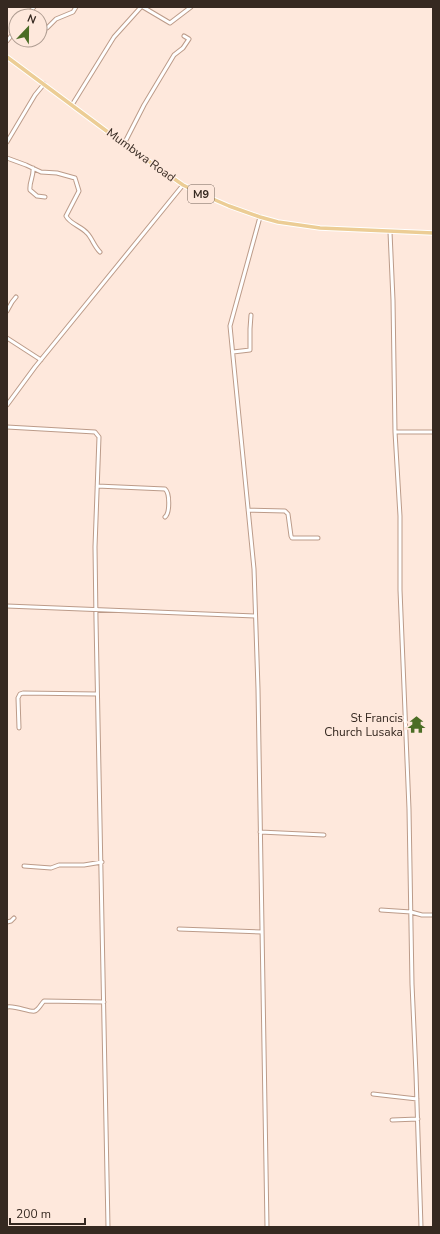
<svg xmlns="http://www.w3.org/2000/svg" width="440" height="1234" viewBox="0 0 440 1234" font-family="'Nunito Sans',sans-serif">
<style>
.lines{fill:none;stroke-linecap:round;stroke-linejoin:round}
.minor-casing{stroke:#bc9b89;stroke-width:5}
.major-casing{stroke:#fff;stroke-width:5.5}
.minor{stroke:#fff;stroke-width:3}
.major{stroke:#eccd95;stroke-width:3.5}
.labels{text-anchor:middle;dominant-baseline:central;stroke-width:3;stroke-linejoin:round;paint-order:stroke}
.shield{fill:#fee8dc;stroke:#726259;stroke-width:1}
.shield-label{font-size:11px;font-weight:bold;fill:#362921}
.street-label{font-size:12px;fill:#362921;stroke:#fee8dc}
.poi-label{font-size:12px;fill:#362921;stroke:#fee8dc;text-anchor:end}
</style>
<rect width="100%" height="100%" fill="#fee8dc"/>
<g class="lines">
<defs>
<path id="minor" d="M143,7L170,23L191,7
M27,16L34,7
M40,28H47L56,19L73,12L76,7
M7,41L16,30
M72,105L114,37L141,7
M7,142L35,95L44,84
M124,144L144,105L174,55L183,48L189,39L184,36
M7,158L26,165L41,172L57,173L75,178L79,191L66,216C70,224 81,226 87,233C92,238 94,246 100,252
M33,168C34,176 29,182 30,190L37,196L45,197
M260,217L230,326L254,569L258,689L267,1227
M390,232L393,300L395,432L400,516V590L409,809L412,984L416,1074L421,1227
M7,311L12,302L16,297
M7,338L41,360
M233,352L250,350V329L251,315
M7,405L35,367L183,185
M7,427L95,432L99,437L95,547L96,620L108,1227
M395,432H433
M97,486L165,489C170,493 170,513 165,517
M248,510L285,511L288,514L291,536L292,538H318
M7,606L255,616
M19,728L18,698L20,694L23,693L97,694
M260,832L324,835
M24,866L51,868L59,865H84L102,862
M381,910L411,912L422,915H433
M7,922L11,921L14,918
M179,929L262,932
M7,1007C15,1005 31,1013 35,1011C39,1009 41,1004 44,1001L104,1002
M373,1094L417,1099
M392,1120L418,1119"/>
<path id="major" d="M7,57L124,144L183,185L199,193L229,206L260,217L278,222L320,228L433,233"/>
</defs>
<use href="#minor" class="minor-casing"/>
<use href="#major" class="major-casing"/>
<use href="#minor" class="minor"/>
<use href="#major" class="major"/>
</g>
<defs>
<symbol id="temple-bare" viewBox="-9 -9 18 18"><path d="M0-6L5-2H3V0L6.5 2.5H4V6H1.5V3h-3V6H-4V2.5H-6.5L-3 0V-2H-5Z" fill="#4b6d25" stroke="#fee8dc" stroke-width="2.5" paint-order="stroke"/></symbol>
</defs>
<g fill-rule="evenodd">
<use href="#temple-bare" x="404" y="712" width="25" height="25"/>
</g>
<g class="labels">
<rect class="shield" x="188" y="185" width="26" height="18" rx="3"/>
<g class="shield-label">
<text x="201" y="194">M9</text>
</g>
<g class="street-label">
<text transform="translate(141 155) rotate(36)">Mumbwa Road</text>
</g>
<g class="poi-label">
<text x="403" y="718">St Francis<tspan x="403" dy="14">Church Lusaka</tspan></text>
</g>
</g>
<rect width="440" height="1234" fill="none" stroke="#362921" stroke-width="16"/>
<g transform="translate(28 28) rotate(22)"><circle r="19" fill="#fee8dc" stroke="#ae9c91"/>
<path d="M0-3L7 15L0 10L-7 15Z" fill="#4b6d25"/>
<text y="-6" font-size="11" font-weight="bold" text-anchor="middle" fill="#362921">N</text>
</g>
<path d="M10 1218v6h75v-6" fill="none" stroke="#362921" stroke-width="2"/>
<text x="16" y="1218" font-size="12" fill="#362921" stroke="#fee8dc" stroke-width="3" paint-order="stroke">200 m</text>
</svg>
